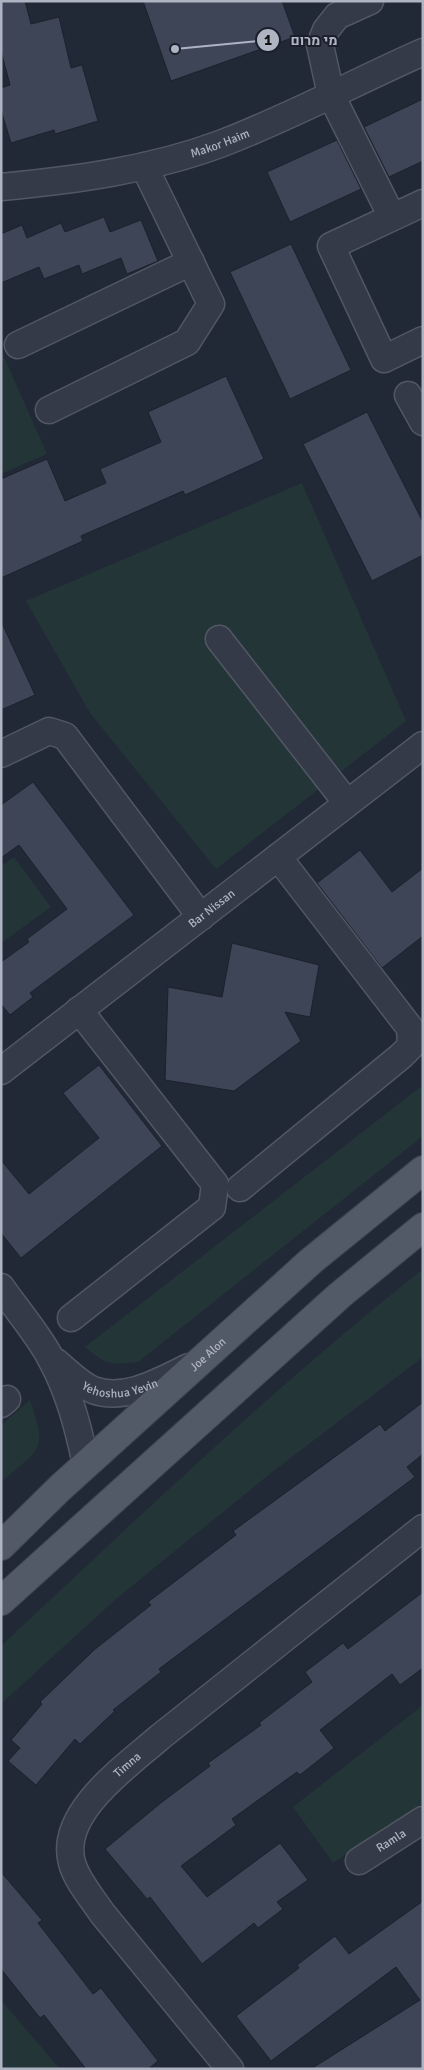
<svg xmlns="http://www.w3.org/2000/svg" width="424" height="2070" viewBox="0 0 424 2070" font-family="Signika,Heebo,sans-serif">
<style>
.green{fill:#243538}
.building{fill:#3d4556;stroke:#1c212d}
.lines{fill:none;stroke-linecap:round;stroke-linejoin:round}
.minor-casing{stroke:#525764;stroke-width:29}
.major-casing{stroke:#3e4350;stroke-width:30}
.minor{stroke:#343a47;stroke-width:26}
.major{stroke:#525967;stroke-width:28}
.labels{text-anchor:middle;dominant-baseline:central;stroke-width:4;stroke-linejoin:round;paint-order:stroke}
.street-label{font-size:12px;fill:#afb4c3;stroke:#1a1f2b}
.leader{fill:none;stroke:#afb4c3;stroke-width:2}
.callout-dot{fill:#afb4c3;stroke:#1a1f2b;stroke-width:2}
.mark-label{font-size:15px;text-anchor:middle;font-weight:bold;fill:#111}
.callout-label{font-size:14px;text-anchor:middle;font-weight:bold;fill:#afb4c3;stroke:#1a1f2b;stroke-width:4;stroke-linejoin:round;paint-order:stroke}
</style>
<rect width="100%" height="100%" fill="#212836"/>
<path class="green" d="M1,350L47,454L1,474Z
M302,483L406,721L216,869L90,713L26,601Z
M14,857L51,907L1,943V866Z
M423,1085V1136L138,1362C112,1365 105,1365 85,1347Z
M423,1269V1357L271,1473L116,1599L1,1704V1646C139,1517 275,1386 423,1269Z
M30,1400C48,1452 40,1448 1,1482V1425Z
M423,1705V1804L333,1863L293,1807Z
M1,2000L60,2069H1Z"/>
<path class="building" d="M1,1H25L31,24L59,17L71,68L82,65L98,121L55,134L54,130L11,143L1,110V88L10,85L1,51Z
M143,1H282L295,37L171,81Z
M423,99V161L389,177L364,127Z
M337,140L361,189L290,222L267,172Z
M104,217L110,232L141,220L158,261L127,274L121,258L82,274L79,265L44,279L39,267L1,283V234L22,225L27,238L61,223L65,232Z
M291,244L351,370L290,399L230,272Z
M226,376L264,459L185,495L183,491L81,536L83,541L1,578V479L47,459L65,501L106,483L100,469L161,442L148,412Z
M367,412L423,522V555L372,581L303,444Z
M1,621L35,695L1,710Z
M33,782L134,915L30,993L33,997L10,1015L1,1004V962L29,942L27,939L67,909L19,845L1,858V805Z
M360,850L392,892L423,868V936L382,968L317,883Z
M232,943L319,965L310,1017L285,1012L301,1041L234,1091L165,1080L168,987L222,997Z
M99,1065L162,1146L21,1258L1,1233V1160L29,1194L99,1138L63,1093Z
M423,1402V1454L407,1467L415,1477L159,1669L161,1672L113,1710L115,1711L80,1744L75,1739L36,1785L8,1761L20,1748L11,1740L42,1704L40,1702L94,1650L151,1605L148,1602L236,1535L233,1531L380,1424L385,1431Z
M423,1592V1668L400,1685L392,1674L320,1730L334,1748L300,1775L297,1772L232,1819L236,1825L181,1866L207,1897L280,1843L308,1880L277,1902L283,1909L258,1928L254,1923L202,1964L150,1897L147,1899L105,1849L162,1802L210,1766L208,1763L261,1725L259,1723L312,1682L305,1672L343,1643L348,1649Z
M1,1872L42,1920L38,1923L93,1994L101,1988L158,2061L148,2069H86L44,2015L40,2018L1,1969Z
M423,1901V2069H311L420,2000L396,1967L271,2061L236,2016L299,1968L297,1965L335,1936L349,1954Z"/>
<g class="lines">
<defs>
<g id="minor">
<path d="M370,1L337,16L326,30L320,45L331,95L392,217"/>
<path id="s1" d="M1,187C75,180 150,170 220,144C289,118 355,82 423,52"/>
<path d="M423,203L331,246L384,359L423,340"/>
<path d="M18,345L191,262"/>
<path d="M408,395L423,422"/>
<path d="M49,410L187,342L211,304L144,166"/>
<path d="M219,639L347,803"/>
<path d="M1,754L49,731L65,736L201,917"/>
<path id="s2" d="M1,1071L423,745"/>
<path d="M240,1188L401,1056L411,1046L410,1028L278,857"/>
<path d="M1,1287C17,1310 37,1333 50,1357C69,1391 78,1427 86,1464"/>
<path d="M71,1318L212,1207L215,1184L79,1010"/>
<path id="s3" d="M56,1362C67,1371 79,1384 93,1390C126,1402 161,1380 189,1367"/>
<path d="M1,1404L7,1399"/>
<path id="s4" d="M359,1861L423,1820"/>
<path id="s5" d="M230,2069L102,1913C92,1898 77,1881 72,1863C58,1813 127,1766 160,1737L423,1528"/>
</g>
<g id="major">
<path id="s6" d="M1,1546L60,1488L311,1261L423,1170"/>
<path d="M1,1601L340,1295L423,1227"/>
</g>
</defs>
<use href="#minor" class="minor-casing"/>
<use href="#major" class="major-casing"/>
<use href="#minor" class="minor"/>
<use href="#major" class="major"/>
</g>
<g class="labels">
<g class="street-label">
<text stroke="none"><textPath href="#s1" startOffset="224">Makor Haim</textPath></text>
<text stroke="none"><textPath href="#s2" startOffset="266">Bar Nissan</textPath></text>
<text stroke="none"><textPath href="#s6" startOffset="282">Joe Alon</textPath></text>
<text stroke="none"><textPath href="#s3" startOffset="74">Yehoshua Yevin</textPath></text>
<text stroke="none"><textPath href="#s5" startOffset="379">Timna</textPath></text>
<text stroke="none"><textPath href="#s4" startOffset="38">Ramla</textPath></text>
</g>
</g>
<path class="leader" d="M175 49L268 40"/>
<g class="callout-dot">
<circle cx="175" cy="49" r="5"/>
<circle cx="268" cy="40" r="12"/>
</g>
<g class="mark-label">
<text x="268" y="45">1</text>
</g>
<g class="callout-label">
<text x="314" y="45">מי מרום</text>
</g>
<rect width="424" height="2070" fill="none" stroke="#afb4c3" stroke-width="5"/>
</svg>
